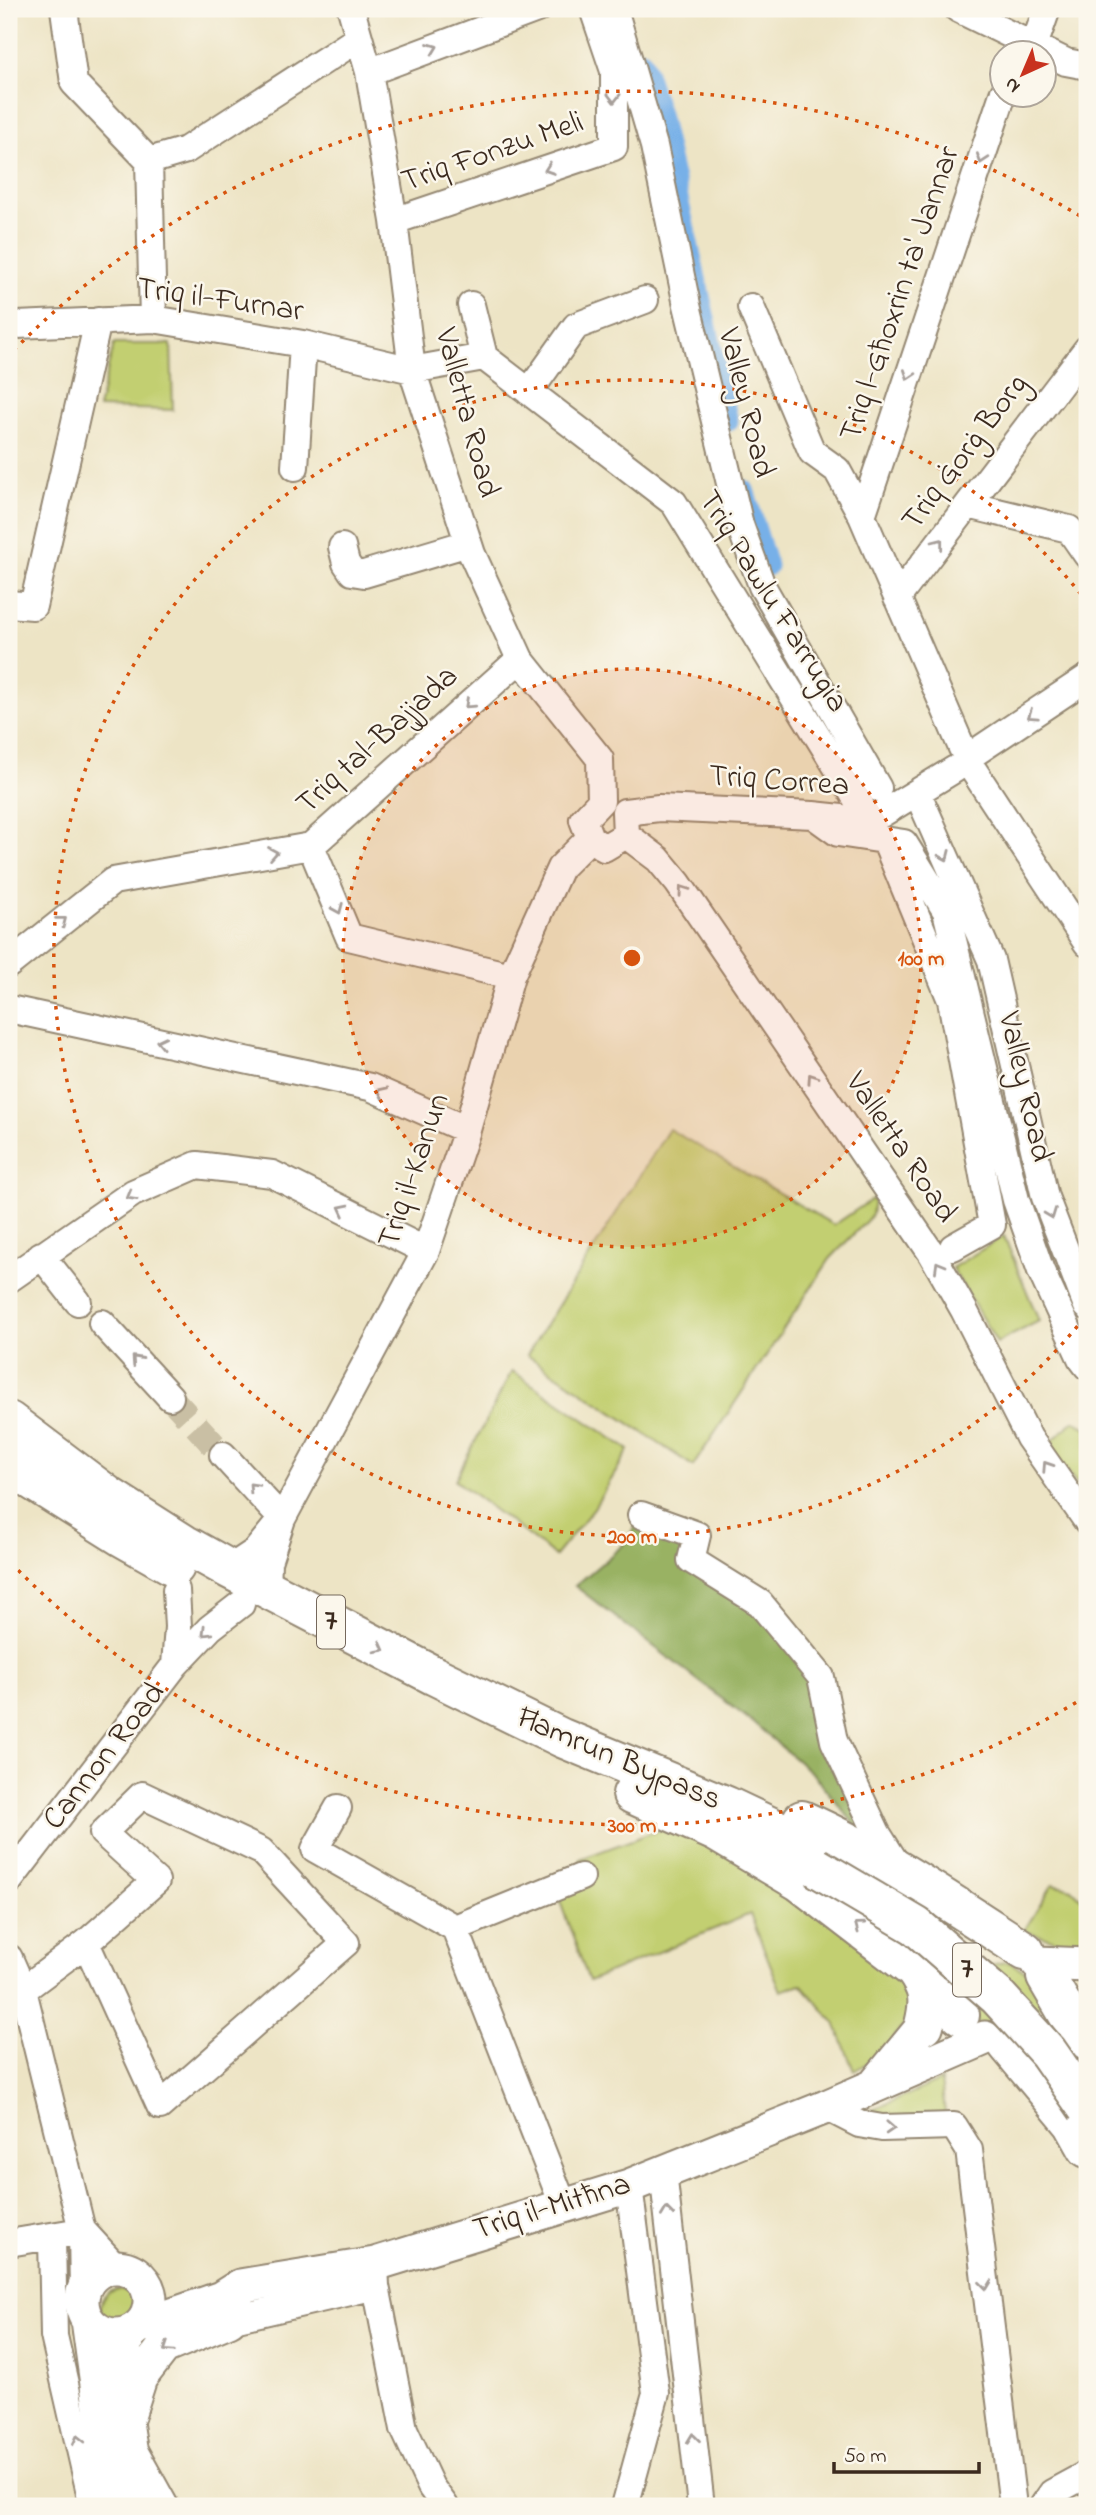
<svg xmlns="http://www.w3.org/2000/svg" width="1096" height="2515" viewBox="0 0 1096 2515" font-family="'Indie Flower',sans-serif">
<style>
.green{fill:#c2cf71;stroke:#7e7c48;stroke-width:2}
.forest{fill:#99b263;stroke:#6a6e40;stroke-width:2}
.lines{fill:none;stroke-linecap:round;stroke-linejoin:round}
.canal{stroke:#77b0e8;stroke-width:21}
.minor-tunnel{stroke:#c9bfa4;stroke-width:26;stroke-dasharray:26 13;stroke-linecap:butt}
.minor-casing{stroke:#948772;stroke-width:30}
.major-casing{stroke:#948772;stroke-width:37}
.highway-casing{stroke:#948772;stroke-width:42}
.minor{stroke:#fff;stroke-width:26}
.major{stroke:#fff;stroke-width:33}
.highway{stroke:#fff;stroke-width:38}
.highway-bridge-casing{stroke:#948772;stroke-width:42;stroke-linecap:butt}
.highway-bridge{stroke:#fff;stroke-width:38}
.oneway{stroke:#a79f9a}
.ring{fill:none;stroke:#d7540e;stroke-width:3.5;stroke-dasharray:3.5 7}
.labels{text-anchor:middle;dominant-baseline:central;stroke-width:5;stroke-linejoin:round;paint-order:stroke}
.shield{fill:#fbf7ec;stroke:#75685c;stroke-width:2}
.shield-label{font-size:30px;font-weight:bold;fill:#3b2a1e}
.street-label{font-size:32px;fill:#3b2a1e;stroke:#fbf7ec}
.centre{fill:#d7540e;stroke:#fbf7ec;stroke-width:3.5}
.ring-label{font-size:21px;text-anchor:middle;font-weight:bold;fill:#d7540e;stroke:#fbf7ec;stroke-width:5;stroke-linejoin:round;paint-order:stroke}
</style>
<rect width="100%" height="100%" fill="#fbf7ec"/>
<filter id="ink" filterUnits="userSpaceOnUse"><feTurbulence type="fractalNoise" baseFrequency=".0143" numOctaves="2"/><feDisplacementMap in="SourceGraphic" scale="14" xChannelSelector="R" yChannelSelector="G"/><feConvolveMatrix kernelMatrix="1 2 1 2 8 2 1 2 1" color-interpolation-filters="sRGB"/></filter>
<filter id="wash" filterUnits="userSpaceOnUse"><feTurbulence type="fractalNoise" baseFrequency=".00686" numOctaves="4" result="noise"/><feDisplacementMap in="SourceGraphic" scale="28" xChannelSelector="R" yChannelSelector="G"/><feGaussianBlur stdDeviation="1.57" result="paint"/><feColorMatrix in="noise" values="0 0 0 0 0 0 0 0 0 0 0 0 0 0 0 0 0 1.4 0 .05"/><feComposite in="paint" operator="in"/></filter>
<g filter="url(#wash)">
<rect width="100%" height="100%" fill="#ede4c5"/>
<path class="green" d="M114,344H171L173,410L98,408Z
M669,1129L834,1225L874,1198L872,1215L830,1259L693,1466L527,1355Z
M1004,1236L1039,1321L997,1343L952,1268Z
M512,1371L629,1450L594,1508L555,1556L455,1480Z
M1074,1421L1087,1428V1496L1046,1446Z
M671,1817L898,1965L914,2013L880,2055L854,2071L835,2023L801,1984L781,1991L750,1914L589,1981L558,1896L590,1885L580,1859L667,1827Z
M1053,1884L1072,1889L1087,1904V1949L1024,1931Z
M1009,1962L1029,1973L1040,1993V2005L1036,2016L1029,2025L985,2029L976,2022L970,1986C983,1970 986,1963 1009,1962Z
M941,2080L946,2121L909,2124L866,2113Z
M120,2289C132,2292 138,2299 138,2311L114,2328C93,2318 96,2292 120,2289Z"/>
<path class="forest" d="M638,1524L687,1545L745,1599L810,1672L867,1832L855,1825L814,1775L755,1724L575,1586L622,1546Z"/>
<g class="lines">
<path class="canal" d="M642,61L659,114L728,421
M744,490L767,566"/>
</g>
</g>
<g filter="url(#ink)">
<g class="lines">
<path class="minor-tunnel" d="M170,1397L223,1455"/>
<defs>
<path id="minor" d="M64,9L74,83L149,161L153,319
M351,9L369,72L394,221L412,370L472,554L520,659L600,759L601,801L583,820L590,838L604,848L626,835
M614,9L654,146L687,305L740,525L762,586L878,788
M958,9L1066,62L1087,66
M1034,46L1047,9
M369,72L537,9
M149,161L186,150L359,38
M394,221L614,147V71L593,9
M471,305L484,357
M751,307L812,452L837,470L862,516L962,748
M17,325L153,319L303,344L412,370L484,357L674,503L870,821
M529,392L576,326L645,300
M295,467L303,344
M968,505L1069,529L1087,555
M862,516L1003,94
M342,547L346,563L352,572L364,574L468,543
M897,598L1087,349
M9,604L33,606L98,321
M976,752L1087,678
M974,771L1087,943
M918,794L991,960L1045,1197L1087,1306
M625,812L626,835L658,859L678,883L932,1254L964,1310L1029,1438L1087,1521
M625,812L659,808L813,815L870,821L955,769
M813,815L838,833L904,843L946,911L1016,1200L1041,1271L1081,1358L1087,1366
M885,840L951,1000L992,1225L953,1247
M311,846L349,937L511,976
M9,964L113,881L311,846L520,659
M9,1009L370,1087L467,1130
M41,1255L78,1302
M9,1279L133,1193L197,1165L272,1174L426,1251
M102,1323L170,1397
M223,1455L282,1519L256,1551L229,1569
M641,1515L697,1535L691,1560L760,1603L821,1677L834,1741L877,1833L894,1860L890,1866
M267,1589L268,1562L282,1519L426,1251L467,1130L511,976L560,868L590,838
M175,1665L178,1627L176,1590
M338,1808L315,1849L455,1928L564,2207
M9,1881L175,1665L210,1628L241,1604
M455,1928L581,1877
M9,1958L23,1990L82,2230L83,2293
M23,1990L86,1943L156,1881L103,1833L142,1795L261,1851L346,1943L160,2106L86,1943
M826,2107L859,2124L882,2128L954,2126L969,2150L1013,2506
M663,2172L701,2506
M82,2230L116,2267
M52,2238L54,2336L93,2506
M9,2243L69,2233
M375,2264L376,2286L404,2429L431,2487L445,2506
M229,2320L376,2286
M135,2452L165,2506
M625,2506L656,2393L629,2186
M1043,2506L1052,2493L1087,2474"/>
<path id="major" d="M1038,1963L1087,1965
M877,2082L924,2025L939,2003
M82 2301a34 34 0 1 1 68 0a34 34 0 1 1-68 0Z
M88,2320L107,2456L117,2506
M138,2327L221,2298L240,2286L375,2264L629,2186L826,2107L985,2038
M129,2333L118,2367V2388L126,2422L139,2506
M126,2422L140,2378L164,2347L229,2320L240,2286"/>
<path id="highway" d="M9,1421L107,1495L184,1544L229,1569L435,1676L562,1738L727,1806L825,1852
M9,1466L122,1537L175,1567
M632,1794L716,1832L800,1882L929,1981L960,2015
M802,1820C881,1855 953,1904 1025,1951
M914,1969C929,1990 930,2000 924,2025
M1046,1977L1067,2013L1087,2040
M1007,2044L1073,2123L1087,2148"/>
</defs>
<use href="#minor" class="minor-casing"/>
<use href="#major" class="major-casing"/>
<use href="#highway" class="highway-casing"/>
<use href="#minor" class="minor"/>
<use href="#major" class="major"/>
<use href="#highway" class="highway"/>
<defs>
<path id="highway-bridge" d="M816,1867L916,1926L998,1997L1048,2052L1087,2108"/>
</defs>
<use href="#highway-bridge" class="highway-bridge-casing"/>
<use href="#highway-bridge" class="highway-bridge"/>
</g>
<defs><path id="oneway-chevron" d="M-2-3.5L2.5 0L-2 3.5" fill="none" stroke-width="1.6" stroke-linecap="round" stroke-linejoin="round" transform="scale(1.75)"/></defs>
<g class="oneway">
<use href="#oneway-chevron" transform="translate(433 48) rotate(-21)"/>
<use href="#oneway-chevron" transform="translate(614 98) rotate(90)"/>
<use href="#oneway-chevron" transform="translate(982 159) rotate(109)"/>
<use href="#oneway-chevron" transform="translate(549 169) rotate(161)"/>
<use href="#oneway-chevron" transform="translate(909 375) rotate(109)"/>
<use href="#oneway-chevron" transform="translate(939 543) rotate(-52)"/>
<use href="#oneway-chevron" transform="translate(469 704) rotate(138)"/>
<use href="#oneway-chevron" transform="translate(1032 715) rotate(146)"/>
<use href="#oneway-chevron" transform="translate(273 853) rotate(-10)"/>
<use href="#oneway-chevron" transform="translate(945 856) rotate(66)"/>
<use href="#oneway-chevron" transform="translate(683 890) rotate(-125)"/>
<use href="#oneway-chevron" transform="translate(338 909) rotate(67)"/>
<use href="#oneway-chevron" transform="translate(62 921) rotate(-38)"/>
<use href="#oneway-chevron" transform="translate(161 1042) rotate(-168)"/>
<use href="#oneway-chevron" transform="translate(812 1078) rotate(-124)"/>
<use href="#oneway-chevron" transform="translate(382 1092) rotate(-156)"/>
<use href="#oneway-chevron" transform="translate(131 1196) rotate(150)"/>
<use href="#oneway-chevron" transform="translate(343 1209) rotate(-153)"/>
<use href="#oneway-chevron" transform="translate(1051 1214) rotate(69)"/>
<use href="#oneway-chevron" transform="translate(939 1266) rotate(-120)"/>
<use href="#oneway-chevron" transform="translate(136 1360) rotate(-132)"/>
<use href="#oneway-chevron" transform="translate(1047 1466) rotate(-123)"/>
<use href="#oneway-chevron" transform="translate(253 1487) rotate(-133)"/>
<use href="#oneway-chevron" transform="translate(206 1632) rotate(135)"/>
<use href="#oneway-chevron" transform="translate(380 1648) rotate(28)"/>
<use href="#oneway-chevron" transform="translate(859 1926) rotate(-143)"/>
<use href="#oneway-chevron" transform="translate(890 2128) rotate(3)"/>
<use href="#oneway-chevron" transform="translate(667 2212) rotate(-97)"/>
<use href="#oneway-chevron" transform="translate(986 2285) rotate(83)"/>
<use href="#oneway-chevron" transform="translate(168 2348) rotate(146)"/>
<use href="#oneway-chevron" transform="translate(693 2438) rotate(-97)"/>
<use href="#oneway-chevron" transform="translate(78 2440) rotate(-103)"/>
</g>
</g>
<circle cx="632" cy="958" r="289" fill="#d7540e" fill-opacity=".12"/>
<g class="ring">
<circle cx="632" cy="958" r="289"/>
<path d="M1084 1318A578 578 0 1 1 1084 598"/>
<path d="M1085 1697A867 867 0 0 1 14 1566M14 350A867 867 0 0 1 1085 219"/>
</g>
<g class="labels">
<g class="shield">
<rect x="317" y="1595.5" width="28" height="53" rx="5"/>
<rect x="953" y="1943.5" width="28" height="53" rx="5"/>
</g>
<g class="shield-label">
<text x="331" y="1622">7</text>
<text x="967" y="1970">7</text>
</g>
<g class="street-label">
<text transform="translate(493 153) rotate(-19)">Triq Fonzu Meli</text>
<text transform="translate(901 294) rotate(-71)">Triq l-Għoxrin ta' Jannar</text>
<text transform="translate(220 301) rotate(8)">Triq il-Furnar</text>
<text transform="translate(745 403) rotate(76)">Valley Road</text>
<text transform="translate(466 413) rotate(75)">Valletta Road</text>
<text transform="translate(966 453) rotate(-53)">Triq Ġorġ Borg</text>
<text transform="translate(772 602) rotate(58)">Triq Pawlu Farrugia</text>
<text transform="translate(378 741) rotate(-42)">Triq tal-Bajjada</text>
<text transform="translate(779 782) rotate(4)">Triq Correa</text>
<text transform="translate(1024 1087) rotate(77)">Valley Road</text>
<text transform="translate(900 1148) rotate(56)">Valletta Road</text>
<text transform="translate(415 1171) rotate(-71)">Triq il-Kanun</text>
<text transform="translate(105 1757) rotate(-52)">Cannon Road</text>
<text transform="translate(619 1760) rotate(23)">Ħamrun Bypass</text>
<text transform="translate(552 2208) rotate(-17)">Triq il-Mitħna</text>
</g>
</g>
<circle cx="632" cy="958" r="10" class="centre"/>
<g class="ring-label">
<text x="921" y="965">100 m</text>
<text x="632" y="1543">200 m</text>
<text x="632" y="1832">300 m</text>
</g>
<rect width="1096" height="2515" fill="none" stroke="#fbf7ec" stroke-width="35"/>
<g transform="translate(1023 74) rotate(224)"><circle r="33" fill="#fbf7ec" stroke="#aea59a" stroke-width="2"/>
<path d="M0-5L12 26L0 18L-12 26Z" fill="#c8321e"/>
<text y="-10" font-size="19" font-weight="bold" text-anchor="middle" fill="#3b2a1e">N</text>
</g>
<path d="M834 2462v10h145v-10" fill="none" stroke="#3b2a1e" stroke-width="3.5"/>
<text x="844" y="2462" font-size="21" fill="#3b2a1e" stroke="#fbf7ec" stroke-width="5" paint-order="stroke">50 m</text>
</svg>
